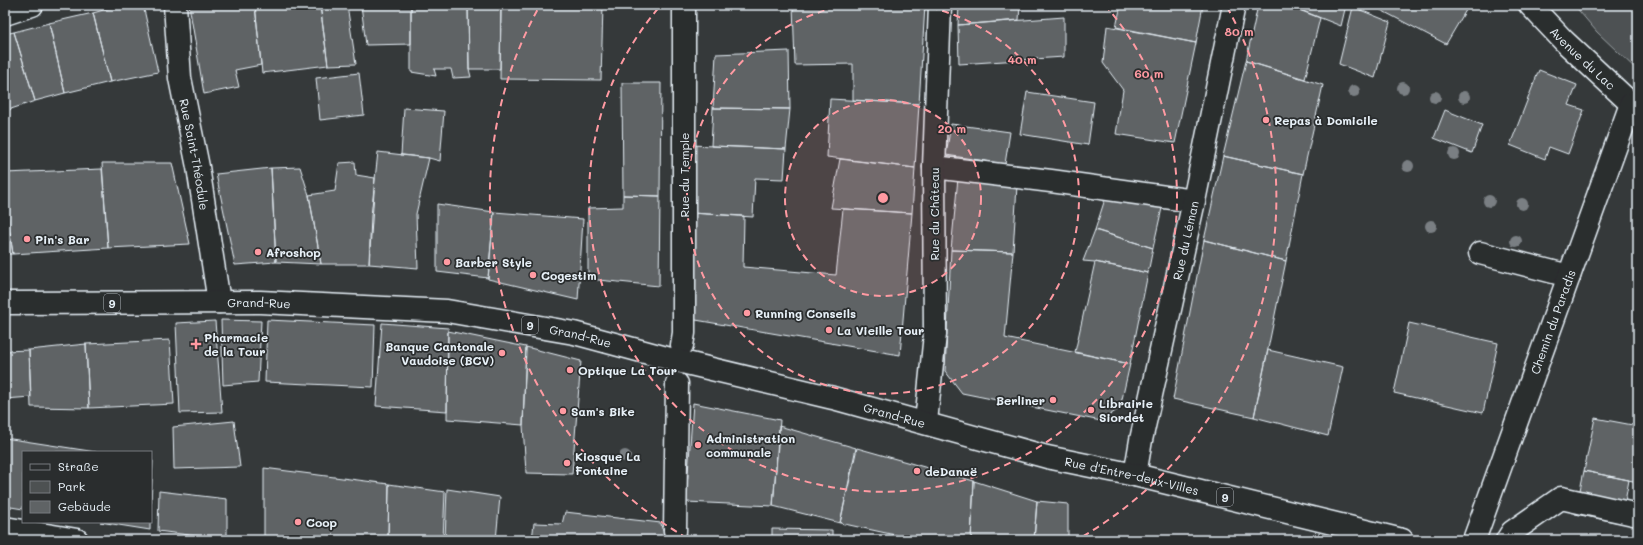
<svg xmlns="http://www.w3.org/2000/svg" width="1643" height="545" viewBox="0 0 1643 545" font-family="Mali,sans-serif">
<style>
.green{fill:#4d5152;stroke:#9aa1a5}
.building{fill:#5f6365;stroke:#e8f1f8}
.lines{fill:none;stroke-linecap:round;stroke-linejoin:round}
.minor-casing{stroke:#e8f1f8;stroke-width:25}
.major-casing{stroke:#e8f1f8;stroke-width:25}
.minor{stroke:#2a2d2e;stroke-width:22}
.major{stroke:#2a2d2e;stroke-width:22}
.tree{fill:#7a7f83}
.ring{fill:none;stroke:#ff9aa2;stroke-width:2;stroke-dasharray:7 5}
.poi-dot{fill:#ff9aa2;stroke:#2a2d2e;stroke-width:1.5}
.labels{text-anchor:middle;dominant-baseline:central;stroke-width:3.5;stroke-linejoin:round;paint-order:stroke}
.shield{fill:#2a2d2e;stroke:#afb6bb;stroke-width:1}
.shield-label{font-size:11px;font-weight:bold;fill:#e8f1f8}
.street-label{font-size:12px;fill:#e8f1f8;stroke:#2a2d2e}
.poi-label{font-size:12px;font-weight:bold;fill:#e8f1f8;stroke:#2a2d2e;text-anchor:start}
.centre{fill:#ff9aa2;stroke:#2a2d2e;stroke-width:2}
.ring-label{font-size:12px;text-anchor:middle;font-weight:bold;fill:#ff9aa2;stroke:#2a2d2e;stroke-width:3.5;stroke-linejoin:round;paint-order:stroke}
</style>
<rect width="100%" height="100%" fill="#35393a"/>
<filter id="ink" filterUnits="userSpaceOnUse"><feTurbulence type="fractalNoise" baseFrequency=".025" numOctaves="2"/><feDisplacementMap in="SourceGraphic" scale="8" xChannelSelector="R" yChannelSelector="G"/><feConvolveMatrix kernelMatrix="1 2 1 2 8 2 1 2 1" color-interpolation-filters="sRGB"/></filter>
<g filter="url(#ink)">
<path class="green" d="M1574,5H1638V71L1597,32Z"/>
<path class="building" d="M121,5H143L158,72L110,82L93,13Z
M189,5H255L261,65L235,70L239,87L204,94Z
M255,5H320L328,65L262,73Z
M320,5H347L356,64L328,65Z
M361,5H411V44L366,45Z
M411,5H468L469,69L471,77L453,78L451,69H434L436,76L411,72Z
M468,5H501L500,69H469Z
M501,5H603L601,80L500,79Z
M793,5H925L919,104L853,100V64L795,65Z
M959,5H1020L1019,20L958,25Z
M1121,5H1203L1196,43L1116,27Z
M1258,5H1286L1320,18L1305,79L1246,61Z
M1288,5H1346L1341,26Z
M1376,5H1469L1446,44L1375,7Z
M1353,7L1390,22L1375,78L1339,64Z
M93,13L110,82L65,93L49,23Z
M1064,17V57L959,64L958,25Z
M49,23L65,93L35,101L14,32Z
M1107,26L1196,43L1175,143L1116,134L1123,90L1103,63Z
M14,32L35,101L5,111V34Z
M789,51L790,109L713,108L716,54Z
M1246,61L1323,85L1303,174L1223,156Z
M1539,70L1577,85L1569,105L1584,110L1568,154L1549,147L1545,159L1510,145Z
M359,73L364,115L320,120L316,78Z
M622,83H661L660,196L623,195Z
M1027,92L1094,102L1088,145L1020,134Z
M830,99L919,104L915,168L827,157Z
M404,108L444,111L440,161L429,158L401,155Z
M713,108L790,109L786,149L711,146Z
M1445,110L1482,125L1472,153L1434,138Z
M951,124L1010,132L1005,164L946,155Z
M690,145L786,149L784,179L755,178L753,217L691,213Z
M378,152L429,158L416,214L418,268L369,264L371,216Z
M1223,156L1303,174L1286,261L1204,240Z
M840,159L915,168L912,213L831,208Z
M355,162L356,175L375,178L369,264H321L309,195L335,191L339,163Z
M102,163H172L190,244L108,248Z
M300,167L309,195L321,264L276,262L271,168Z
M271,168L276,262L235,265L216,174Z
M102,169L108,248L13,254L5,201V173Z
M958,178L1017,185L1013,252L951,250Z
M623,195L660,196L659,286L588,279V208L623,207Z
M1106,196L1162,208L1153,248L1095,230Z
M5,201L13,254H5Z
M437,204L494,212L488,278L437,272Z
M843,209L912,213L900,355L690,319L691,213L744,216L743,267L836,275Z
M494,212L583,219L578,300L488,279Z
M1095,230L1153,248L1148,273L1095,262L1083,261Z
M1204,240L1286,261L1254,417L1173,399Z
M951,250L1013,252L1005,338L1130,364L1120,408L1101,421L962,393L945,371Z
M1095,262L1148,273L1130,364L1075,352Z
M221,320L261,321L258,382L223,385Z
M267,320L375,325L373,387L265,382Z
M215,321L222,412L180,413L176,323Z
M382,323L448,328L447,411L376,406Z
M1409,323L1498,343L1483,413L1394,393Z
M448,331L526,347L523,425L447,419Z
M170,340L174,404L89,408L86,344Z
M86,344L89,408L31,407L29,350Z
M526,347L581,361L572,474L526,473L523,425Z
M29,350L31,397L5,399V351Z
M1268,350L1343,367L1328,436L1254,417Z
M693,403L780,420L773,506L686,502Z
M1595,418L1638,426V482L1584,471Z
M234,421L240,467L174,469L173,427Z
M779,426L856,448L840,523L773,506Z
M5,438L96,452H23V509L5,506Z
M857,448L974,481L971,540H918L840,523Z
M151,461H153L151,503Z
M264,468L389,484L388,540H264Z
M1584,471L1629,480L1621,523L1575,514Z
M974,481L1037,501L1034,540H971Z
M389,484L445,492L443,540H388Z
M447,489L500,497L496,540H445Z
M159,491L227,499V540L158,531Z
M1037,501L1068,504V540H1034Z
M565,512L661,523L662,529L684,532L682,540H532L534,523L562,524Z
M100,522H150V530Z
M772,529L832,530V540H772Z"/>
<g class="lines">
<defs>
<g id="minor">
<path id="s1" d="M175,5L180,78L198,167L219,302"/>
<path id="s2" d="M1530,5L1564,41L1638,110"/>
<path d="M5,14L32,5"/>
<path d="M934,167L1051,181L1194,201"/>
<path d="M1480,253L1569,276"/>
<path d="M682,345L684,333V5"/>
<path d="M926,422L935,334L934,167L940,5"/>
<path id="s3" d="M1135,475L1141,440L1194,201L1234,5"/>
<path d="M5,528L77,540"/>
<path d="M675,531L677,384"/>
<path id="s4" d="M1474,540L1631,104"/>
<path d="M1507,540L1512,532L1561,498L1638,515"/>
</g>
<g id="major">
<path id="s5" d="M5,303L260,302L447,311L574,333L678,361L833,398L1047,457L1135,475L1402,540"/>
</g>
</defs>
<use href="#minor" class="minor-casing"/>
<use href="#major" class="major-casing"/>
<use href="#minor" class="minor"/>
<use href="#major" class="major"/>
</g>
<g class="tree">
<circle cx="1403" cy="88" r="6"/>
<circle cx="1354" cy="91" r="6"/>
<circle cx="1435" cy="97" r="6"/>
<circle cx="1464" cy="97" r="6"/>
<circle cx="1454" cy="154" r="6"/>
<circle cx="1408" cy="166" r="6"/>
<circle cx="1489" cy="201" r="6"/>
<circle cx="1522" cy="204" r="6"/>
<circle cx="1431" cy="226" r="6"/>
<circle cx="1516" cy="241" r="6"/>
<circle cx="625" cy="456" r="6"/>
</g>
</g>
<circle cx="883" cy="198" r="98" fill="#ff9aa2" fill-opacity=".12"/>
<g class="ring">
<circle cx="883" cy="198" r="98"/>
<path d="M919 5A196 196 0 1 1 847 5"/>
<path d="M1105 5A294 294 0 1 1 661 5"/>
<path d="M687 538A393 393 0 0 1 539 7M1227 7A393 393 0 0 1 1080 538"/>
</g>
<g class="poi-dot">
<circle cx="1266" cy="120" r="4"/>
<circle cx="27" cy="239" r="4"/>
<circle cx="258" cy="252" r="4"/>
<circle cx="447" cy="262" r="4"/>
<circle cx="533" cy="275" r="4"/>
<circle cx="747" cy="313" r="4"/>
<circle cx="829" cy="330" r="4"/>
<path d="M194 338h4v4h4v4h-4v4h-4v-4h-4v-4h4z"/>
<circle cx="502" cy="353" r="4"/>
<circle cx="570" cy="370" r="4"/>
<circle cx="1053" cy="400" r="4"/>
<circle cx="1091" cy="410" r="4"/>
<circle cx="563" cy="411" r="4"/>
<circle cx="698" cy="445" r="4"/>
<circle cx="567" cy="463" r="4"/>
<circle cx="917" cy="471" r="4"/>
<circle cx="298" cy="522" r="4"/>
</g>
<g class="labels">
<g class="shield">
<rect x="104" y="294" width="16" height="18" rx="3"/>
<rect x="522" y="316" width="16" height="18" rx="3"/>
<rect x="1217" y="488" width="16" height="18" rx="3"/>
</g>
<g class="shield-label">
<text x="112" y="303">9</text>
<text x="530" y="325">9</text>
<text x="1225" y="497">9</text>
</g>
<g class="street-label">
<text stroke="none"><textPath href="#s2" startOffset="75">Avenue du Lac</textPath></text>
<text stroke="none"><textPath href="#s1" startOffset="151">Rue Saint-Théodule</textPath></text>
<text transform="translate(684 175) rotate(-90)">Rue du Temple</text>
<text transform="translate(934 214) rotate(-90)">Rue du Château</text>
<text stroke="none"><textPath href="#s3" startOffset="240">Rue du Léman</textPath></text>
<text stroke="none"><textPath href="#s5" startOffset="254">Grand-Rue</textPath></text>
<text stroke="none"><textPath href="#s4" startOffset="232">Chemin du Paradis</textPath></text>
<text stroke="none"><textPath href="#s5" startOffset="578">Grand-Rue</textPath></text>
<text stroke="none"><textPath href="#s5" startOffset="902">Grand-Rue</textPath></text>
<text stroke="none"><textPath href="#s5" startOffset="1147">Rue d'Entre-deux-Villes</textPath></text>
</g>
<g class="poi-label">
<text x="1274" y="120">Repas à Domicile</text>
<text x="35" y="239">Pin's Bar</text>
<text x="266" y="252">Afroshop</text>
<text x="455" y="262">Barber Style</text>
<text x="541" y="275">Cogestim</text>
<text x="755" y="313">Running Conseils</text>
<text x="837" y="330">La Vieille Tour</text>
<text x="204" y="337">Pharmacie<tspan x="204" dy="14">de la Tour</tspan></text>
<text x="494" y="346" text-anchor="end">Banque Cantonale<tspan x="494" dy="14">Vaudoise (BCV)</tspan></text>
<text x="578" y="370">Optique La Tour</text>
<text x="1045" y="400" text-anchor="end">Berliner</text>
<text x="1099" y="403">Librairie<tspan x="1099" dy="14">Siordet</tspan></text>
<text x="571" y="411">Sam's Bike</text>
<text x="706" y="438">Administration<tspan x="706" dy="14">communale</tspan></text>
<text x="575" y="456">Kiosque La<tspan x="575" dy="14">Fontaine</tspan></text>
<text x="925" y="471">deDanaë</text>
<text x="306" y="522">Coop</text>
</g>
</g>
<circle cx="883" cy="198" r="6" class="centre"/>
<g class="ring-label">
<text x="1239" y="36">80 m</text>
<text x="1022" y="64">40 m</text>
<text x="1149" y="78">60 m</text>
<text x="952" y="133">20 m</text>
</g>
<rect width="1643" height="545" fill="none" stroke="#2a2d2e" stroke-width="20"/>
<rect x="10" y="10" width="1623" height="525" fill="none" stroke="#e8f1f8" stroke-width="1.5" filter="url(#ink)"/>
<rect x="22" y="451" width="130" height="72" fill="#2a2d2e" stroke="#767b7f"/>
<rect x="30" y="464" width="20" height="6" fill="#2a2d2e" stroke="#767b7f"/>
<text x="58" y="471" font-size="12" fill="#e8f1f8">Straße</text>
<rect x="30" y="481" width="20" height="12" fill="#4d5152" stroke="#767b7f"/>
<text x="58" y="491" font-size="12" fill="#e8f1f8">Park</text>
<rect x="30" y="501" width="20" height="12" fill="#5f6365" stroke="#767b7f"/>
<text x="58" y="511" font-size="12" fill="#e8f1f8">Gebäude</text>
</svg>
